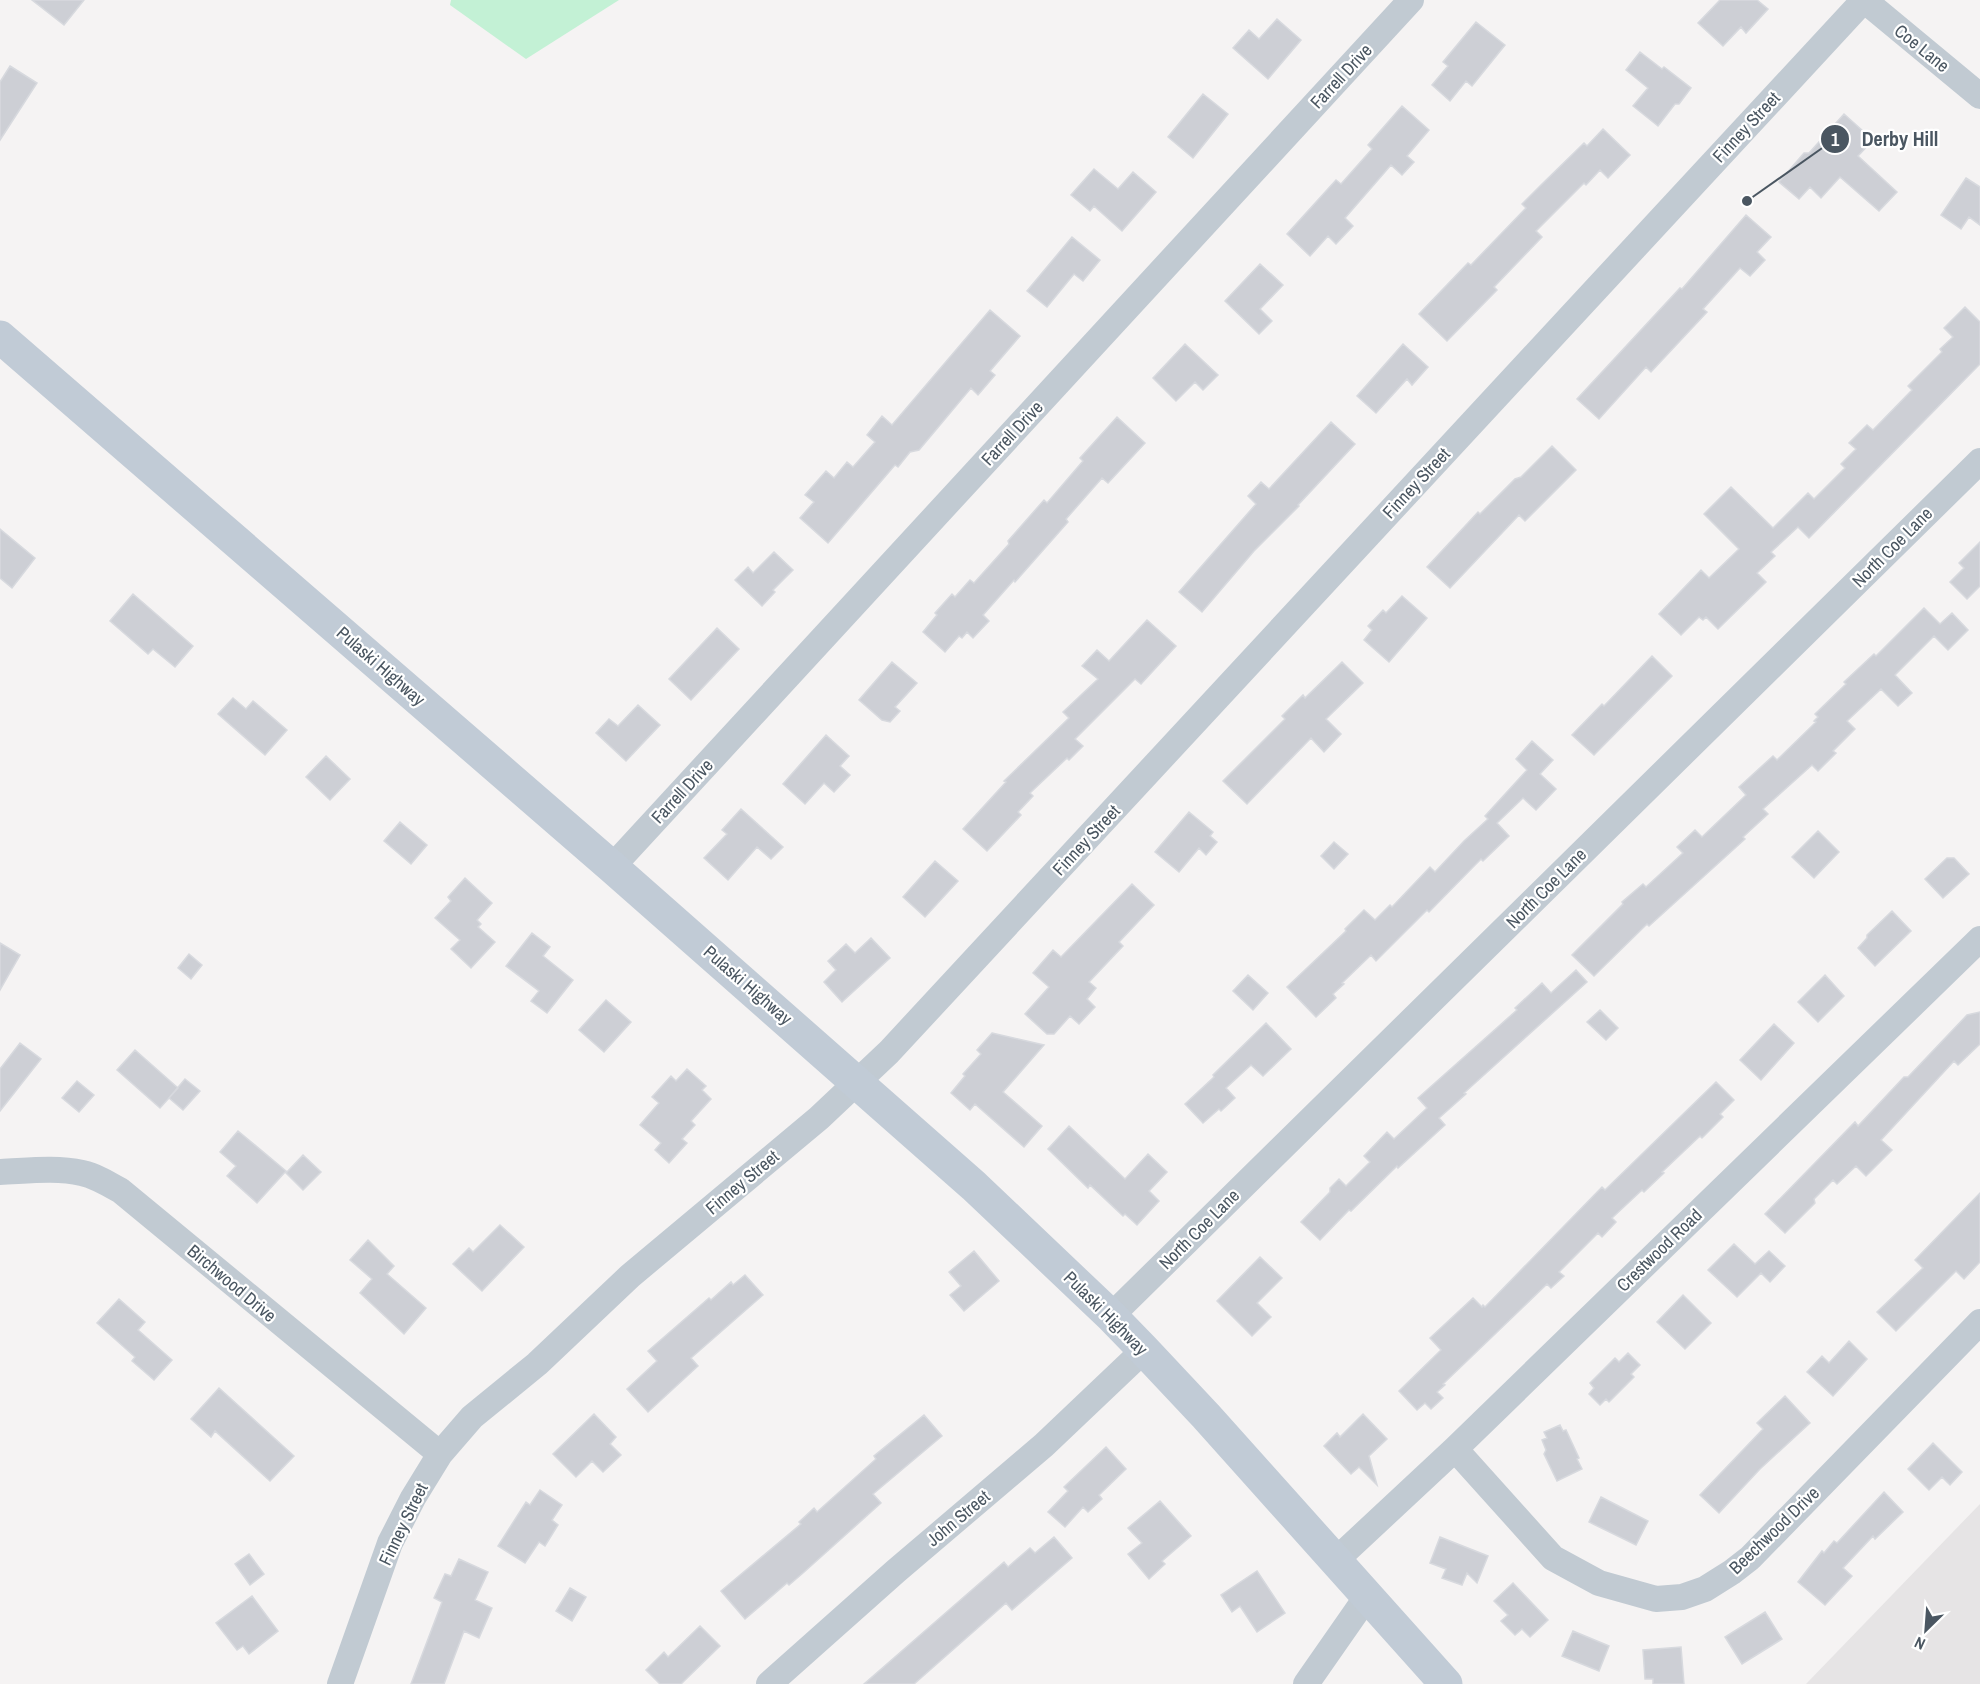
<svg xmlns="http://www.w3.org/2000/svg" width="1980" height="1684" viewBox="0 0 1980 1684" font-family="'Archivo Narrow',sans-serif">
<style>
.education{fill:#e6e4e5}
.green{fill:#c3f1d5}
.building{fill:#cdcfd5;stroke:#d7d9de;stroke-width:1.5}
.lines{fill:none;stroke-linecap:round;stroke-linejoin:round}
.minor{stroke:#c1cad2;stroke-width:26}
.secondary{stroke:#c1cbd6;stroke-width:33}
.labels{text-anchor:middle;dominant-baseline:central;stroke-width:4.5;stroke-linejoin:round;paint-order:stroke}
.street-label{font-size:18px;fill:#4a5661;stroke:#fff}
.leader{fill:none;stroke:#4a5661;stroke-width:2}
.callout-dot{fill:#4a5661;stroke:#fff;stroke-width:2}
.mark-label{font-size:18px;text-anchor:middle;font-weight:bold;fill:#fff}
.callout-label{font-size:20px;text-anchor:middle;font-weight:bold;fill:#4a5661;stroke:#fff;stroke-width:4.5;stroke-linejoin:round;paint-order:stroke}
</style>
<rect width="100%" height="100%" fill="#f5f3f3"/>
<path class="education" d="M1980,1504V1684H1806Z"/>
<path class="green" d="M451,0H619L526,59L450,5Z"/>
<path class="building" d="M32,0H84L64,25Z
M1720,0H1757L1768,9L1746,33L1741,27L1723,46L1698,23Z
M1277,19L1301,40L1268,79L1233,48L1249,30L1259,39Z
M1476,22L1505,45L1472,86L1466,81L1450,101L1432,85L1448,66L1443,62Z
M1640,52L1662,69L1664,67L1691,88L1679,104H1675L1658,126L1633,106L1648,88L1626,70Z
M10,66L37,83L0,140V82Z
M1203,94L1228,114L1193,158L1168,137Z
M1402,106L1429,130L1407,156L1414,162L1402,175L1391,165L1345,218L1353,226L1336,244L1328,236L1310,256L1287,234L1336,180L1341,184L1372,149L1368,145Z
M1844,114L1873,140L1858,156L1897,192L1879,211L1840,177L1821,198L1810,187L1799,199L1779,182L1804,153H1809Z
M1603,129L1630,155L1608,178L1600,170L1586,185L1584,183L1536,231L1542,237L1494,287L1497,290L1447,341L1419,314L1468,263L1471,265L1526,208L1522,204L1541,185L1584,143L1587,146Z
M1094,169L1118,189L1133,172L1156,192L1122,231L1094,206L1090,211L1071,195Z
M1966,178L1980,187V225L1969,217L1961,229L1941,215Z
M1746,215L1771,237L1757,252L1765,260L1750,276L1740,268L1703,309L1707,312L1651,372L1646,367L1599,419L1577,399L1680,288L1682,289Z
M1072,237L1100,260L1083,281L1074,274L1047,307L1027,291Z
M1260,264L1283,285L1260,309L1272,321L1259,334L1225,301Z
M1965,307L1980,322V364L1809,538L1798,527L1771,552L1775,556L1757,573L1766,582L1718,629L1706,617L1703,620L1699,617L1681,635L1659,614L1701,570L1709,578L1739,549L1704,514L1731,487L1773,528L1808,493L1814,499L1845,468L1841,464L1856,449L1849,443L1867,425L1873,430L1912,390L1908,386L1942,352L1940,349L1953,337L1944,328Z
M990,310L1020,336L990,371L995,375L978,395L971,388L919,450L910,452L898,467L895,465L828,543L800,518L814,502L805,495L826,471L834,478L847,462L853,467L875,442L867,435L882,416L892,425Z
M1185,344L1218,375L1203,390L1195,382L1176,401L1153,378Z
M1403,344L1428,367L1412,385L1407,379L1376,413L1357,396Z
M1117,417L1145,443L1108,483L1102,478L1066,519L1068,522L1015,582L1014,580L983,615L989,621L973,638L967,632L962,638L959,636L945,652L923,632L937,615L935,613L952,594L955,597L970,580L974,583L1009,544L1008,541L1044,500L1047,503L1083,461L1080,458Z
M1331,422L1355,444L1298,505L1299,506L1254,551L1202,612L1179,592L1256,504L1248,496L1261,482L1269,489Z
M1552,446L1576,470L1525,521L1519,515L1450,588L1427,567L1478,512L1480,514L1515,479L1521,477Z
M0,529L35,558L12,588L0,578Z
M1980,542V586L1967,599L1950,582L1964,568L1959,563Z
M774,552L793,570L773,590L775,592L762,606L735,580L748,567L753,573Z
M133,594L193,646L175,667L153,649L148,654L110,621Z
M1402,596L1427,618L1389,662L1364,640L1372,630L1368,626L1383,610L1386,613Z
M1924,608L1940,624L1952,613L1968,630L1948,650L1934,636L1895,675L1912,693L1898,706L1881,689L1847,721L1855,729L1833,751L1836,753L1818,771L1812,765L1763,809L1768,814L1743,837L1745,839L1649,926L1647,924L1594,976L1572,955L1623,904L1622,902L1643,884L1646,887L1683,853L1677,847L1695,830L1702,837L1746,795L1739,787L1773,756L1777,760L1816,722L1814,721L1818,717L1815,714L1846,684L1844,682L1874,654L1876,656Z
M1147,620L1176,646L1141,684L1135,679L1075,739L1083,746L1069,760L1067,758L1030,793L1033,796L1018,812L1021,815L987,851L963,829L1006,782L1004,781L1069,718L1063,712L1098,679L1082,666L1097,650L1109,661Z
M717,628L739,649L691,700L669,679Z
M1652,656L1672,676L1594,755L1572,735L1602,704L1604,706Z
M892,662L917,683L895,707L900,711L890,722L882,720L859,700Z
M1342,662L1363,683L1326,719L1341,734L1324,752L1311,738L1247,804L1223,781L1285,719L1282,716L1303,695L1305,698Z
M233,698L246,709L253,701L287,730L265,755L218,714Z
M638,705L660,725L626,761L596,733L609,719L618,726Z
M826,735L849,756L840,766L850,775L834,792L824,783L805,804L783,784Z
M1532,741L1553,760L1540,774L1556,789L1536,810L1523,798L1497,823L1509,836L1483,861L1481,859L1429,912L1427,910L1376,961L1371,955L1342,983L1344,984L1333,994L1336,998L1316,1017L1287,987L1346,931L1345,929L1364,910L1375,920L1390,905L1392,907L1430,867L1435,872L1464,841L1488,819L1485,816L1527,770L1516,759Z
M326,756L350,779L330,800L306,777Z
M741,809L783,847L771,859L757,847L728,880L704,858L727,834L722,830Z
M1189,812L1213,832L1210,836L1217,842L1206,855L1199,848L1179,872L1155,852Z
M400,822L427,845L411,864L384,841Z
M1818,831L1839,852L1814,878L1792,857Z
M1334,842L1348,854L1334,869L1321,856Z
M1947,858H1954L1969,874L1943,898L1925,879Z
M935,861L958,881L925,917L903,897Z
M465,878L492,903L477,920L481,924L478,927L495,942L471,968L451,949L460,940L435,918L451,901L448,897Z
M1132,884L1154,905L1119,942L1123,946L1089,982L1096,988L1087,999L1095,1007L1079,1024L1070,1016L1054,1034H1047L1025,1014L1049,987L1033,973L1053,950L1061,957Z
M1892,911L1911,931L1875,966L1858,948L1867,938V935Z
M532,933L550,947L543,956L573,980L547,1013L531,1001L539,991L506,966Z
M871,938L890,958L842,1002L824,982L836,970L828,961L846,944L855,953Z
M0,943L20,955L0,990Z
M189,954L202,965L191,979L178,968Z
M1576,970L1587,982L1464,1093L1466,1094L1439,1118L1445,1125L1398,1168L1397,1166L1351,1211L1349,1210L1320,1240L1301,1222L1330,1192V1188L1339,1179L1346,1186L1370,1162L1364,1156L1387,1132L1394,1139L1427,1108L1418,1098L1517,1010L1515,1008L1542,983L1551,993Z
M1248,975L1268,993L1253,1010L1233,991Z
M1825,975L1844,996L1818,1022L1798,1002Z
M606,1000L631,1022L604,1052L579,1030Z
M1600,1010L1618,1028L1606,1040L1587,1022Z
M1980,1012V1044L1958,1065L1954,1061L1881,1140L1892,1150L1866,1176L1856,1166L1837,1184L1833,1180L1814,1199L1815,1203L1785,1233L1765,1214L1855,1122L1858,1126L1904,1077H1908L1967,1015Z
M1266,1023L1291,1049L1263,1076L1251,1065L1226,1088L1235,1098L1221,1111L1219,1109L1203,1123L1185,1104L1214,1077L1213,1075Z
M1774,1024L1794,1043L1761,1080L1740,1060Z
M992,1033L1044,1045L1003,1092L1042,1126L1024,1147L975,1104L970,1110L951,1093L965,1076L963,1074L981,1054L977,1050Z
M20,1043L41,1059L0,1111V1069Z
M135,1050L178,1088L160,1108L117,1070Z
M687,1069L706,1086L702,1090L711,1099L691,1121L695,1125L682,1139L687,1143L669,1163L655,1150L661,1143L640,1125L659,1103L652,1097L671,1076L676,1081Z
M185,1079L200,1091L183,1110L169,1098Z
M77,1081L94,1095L79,1112L62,1098Z
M1716,1082L1734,1100L1720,1114L1723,1117L1702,1138L1700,1136L1662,1172L1664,1173L1644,1192L1642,1190L1612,1218L1616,1222L1602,1237L1598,1233L1559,1272L1564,1276L1551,1288L1547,1284L1443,1384L1445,1385L1437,1392L1443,1398L1431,1409L1425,1403L1417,1410L1399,1391L1441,1350L1430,1338L1473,1298L1482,1307L1483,1305L1485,1307L1602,1187L1605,1190Z
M1069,1126L1125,1179L1148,1154L1167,1172L1149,1191L1159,1201L1137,1225L1125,1214L1123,1216L1090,1185L1088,1188L1048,1149Z
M238,1131L286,1171L257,1203L227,1176L236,1166L220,1152Z
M303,1155L321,1172L303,1190L286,1173Z
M1980,1193V1262L1964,1279L1956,1271L1896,1331L1877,1312L1923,1268L1915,1260Z
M500,1225L524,1247L482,1291L453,1264L469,1248L473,1252Z
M368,1240L394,1266L387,1274L426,1308L404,1334L360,1293L372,1279L350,1260Z
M1734,1244L1755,1264L1769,1251L1785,1266L1770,1282L1761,1273L1737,1297L1708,1270Z
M974,1251L999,1281L964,1311L950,1295L961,1286L949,1272Z
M1260,1257L1282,1278L1257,1303L1271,1317L1252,1336L1217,1301Z
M745,1275L763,1295L691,1358L698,1366L648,1412L627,1389L657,1361L648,1351L709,1298L711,1300L731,1282L733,1285Z
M1683,1295L1711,1323L1685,1349L1657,1322Z
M119,1299L145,1322L138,1330L172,1360L154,1380L132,1361L135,1357L97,1323Z
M1849,1341L1867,1359L1833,1396L1807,1372L1822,1356L1829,1363Z
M1628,1353L1640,1365L1631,1374L1634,1377L1609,1402L1606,1399L1600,1405L1589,1394L1594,1388L1590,1383L1615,1358L1619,1362Z
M219,1388L294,1456L270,1481L215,1431L211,1437L191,1419Z
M1785,1396L1810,1423L1760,1469L1719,1513L1700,1495L1763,1429L1757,1423Z
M594,1414L616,1437L610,1444L621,1455L603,1472L592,1461L576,1477L553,1454Z
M1363,1414L1387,1439L1369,1456L1377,1485L1359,1467L1351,1474L1324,1446L1337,1433L1340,1437Z
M924,1415L942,1436L873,1494L881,1503L803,1573L789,1585L787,1583L745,1619L721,1591L801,1524L799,1522L814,1508L817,1512L876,1459L874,1456Z
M1560,1425L1563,1431L1566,1430L1579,1458L1577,1459L1582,1469L1557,1481L1544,1454L1546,1450L1542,1440L1547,1438L1544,1432Z
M1933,1443L1962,1472L1950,1485L1942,1477L1929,1490L1908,1469Z
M1106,1447L1126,1469L1099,1495L1102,1499L1088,1512L1083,1507L1065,1527L1048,1512L1068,1491L1064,1487Z
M540,1490L562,1505L552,1520L558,1525L545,1546L539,1542L525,1563L498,1546L526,1502L530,1505Z
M1884,1492L1903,1512L1875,1539L1873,1536L1843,1568L1852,1576L1825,1605L1798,1582L1822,1551L1824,1553L1834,1541L1837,1543Z
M1601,1497L1648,1521L1636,1545L1589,1522Z
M1160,1501L1191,1536L1162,1561L1165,1564L1149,1579L1128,1554L1142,1543L1128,1528Z
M1054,1537L1072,1558L1012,1610L1006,1603L914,1684H864L1004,1562L1008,1567L1030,1548L1035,1553Z
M1440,1537L1488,1556L1477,1583L1467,1573L1462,1585L1442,1578L1446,1569L1430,1563Z
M249,1554L264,1574L250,1585L235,1564Z
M459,1559L488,1572L475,1600L492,1608L479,1638L464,1631L444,1684H411L442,1602L434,1598L445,1574L451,1576Z
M1257,1571L1285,1613L1257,1632L1240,1606L1232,1612L1221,1595Z
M1513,1583L1548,1620L1530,1637L1522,1629L1515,1635L1501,1621L1508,1615L1494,1601Z
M570,1588L586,1597L572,1621L556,1611Z
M252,1596L278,1631L249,1654L243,1646L237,1650L216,1623Z
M1765,1612L1782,1639L1742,1664L1725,1637Z
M700,1626L720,1646L681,1684H660L646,1670L664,1652L668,1657Z
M1573,1631L1609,1646L1599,1671L1562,1656Z
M1681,1647L1684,1684H1653V1679H1645L1643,1650Z"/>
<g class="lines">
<path class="minor" d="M612,867L1411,0
M0,1172C26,1171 56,1167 82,1173C96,1176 109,1184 121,1191L440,1454
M1111,1316L1980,461
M1455,1449L1553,1558L1599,1583L1656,1599L1682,1597L1705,1589L1732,1572L1750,1558L1980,1322
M1336,1560L1455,1449L1980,939
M340,1684L390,1543L413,1498L440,1454L472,1417L537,1364L630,1276L819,1118L889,1052L1864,0L1980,96
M769,1684L896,1571L1044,1445L1144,1350
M1306,1684L1368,1595"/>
<path class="secondary" d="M0,337L612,867L974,1186L1111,1316L1144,1350L1206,1416L1446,1684"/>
</g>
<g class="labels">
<g class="street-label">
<text transform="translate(1922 48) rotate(39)">Coe Lane</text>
<text transform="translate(1341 76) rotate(-47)">Farrell Drive</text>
<text transform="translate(1746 127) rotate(-47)">Finney Street</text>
<text transform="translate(1012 433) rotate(-47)">Farrell Drive</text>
<text transform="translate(1416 483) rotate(-47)">Finney Street</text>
<text transform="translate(1892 547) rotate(-45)">North Coe Lane</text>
<text transform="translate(381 666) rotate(41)">Pulaski Highway</text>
<text transform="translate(682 791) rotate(-47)">Farrell Drive</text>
<text transform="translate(1086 840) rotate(-47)">Finney Street</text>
<text transform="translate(1546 888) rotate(-45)">North Coe Lane</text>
<text transform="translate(748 985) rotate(41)">Pulaski Highway</text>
<text transform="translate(742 1182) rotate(-40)">Finney Street</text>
<text transform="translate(1199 1229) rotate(-45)">North Coe Lane</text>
<text transform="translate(1659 1250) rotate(-44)">Crestwood Road</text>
<text transform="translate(232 1283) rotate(40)">Birchwood Drive</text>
<text transform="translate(1106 1313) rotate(45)">Pulaski Highway</text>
<text transform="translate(958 1518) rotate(-40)">John Street</text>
<text transform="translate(403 1524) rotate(-64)">Finney Street</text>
<text transform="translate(1774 1530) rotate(-44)">Beechwood Drive</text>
</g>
</g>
<path class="leader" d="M1747 201L1835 139"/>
<g class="callout-dot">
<circle cx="1747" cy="201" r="6"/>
<circle cx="1835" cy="139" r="15"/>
</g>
<g class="mark-label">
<text x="1835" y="146">1</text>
</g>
<g class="callout-label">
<text x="1900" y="146">Derby Hill</text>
</g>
<g transform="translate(1926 1630) rotate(205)" stroke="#ffffff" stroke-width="4.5" paint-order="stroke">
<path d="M0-4.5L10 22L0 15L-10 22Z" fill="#4a5661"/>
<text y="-9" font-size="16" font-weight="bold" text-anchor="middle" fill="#4a5661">N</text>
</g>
</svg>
